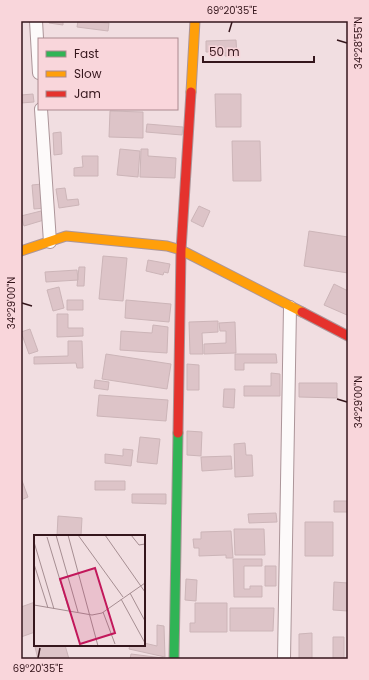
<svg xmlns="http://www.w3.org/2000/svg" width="369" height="680" viewBox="0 0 369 680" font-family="Poppins,sans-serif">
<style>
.building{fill:#ddc4c8;stroke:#ccb5b8}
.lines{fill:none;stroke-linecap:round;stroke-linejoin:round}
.street-casing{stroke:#ac9599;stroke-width:14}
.fast-casing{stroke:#ac9599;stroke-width:11}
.slow-casing{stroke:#ac9599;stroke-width:11}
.jam-casing{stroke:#ac9599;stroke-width:11}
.street{stroke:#fdfafa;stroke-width:12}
.fast{stroke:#30b455;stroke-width:9}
.slow{stroke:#ff9f0a;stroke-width:9}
.jam{stroke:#e5322d;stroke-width:9}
.ticks{fill:none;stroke:#35161c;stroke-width:1.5}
.inset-road{fill:none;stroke:#a68e92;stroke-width:1}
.view{fill:#c2185b;fill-opacity:0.15;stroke:#c2185b;stroke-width:2}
.inset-edge{fill:none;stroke:#35161c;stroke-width:2}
.neatline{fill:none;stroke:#35161c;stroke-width:1.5}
.ticks-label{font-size:10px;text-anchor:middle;fill:#35161c}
</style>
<rect width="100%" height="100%" fill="#f1dee1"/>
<path class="building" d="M49,21H63V25L49,23Z
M78,21L109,23L108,31L77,27Z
M236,40L237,56H225V52H206V41Z
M33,94L34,102L21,103V95Z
M215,94H241V127H216Z
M110,111L143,112V138L109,137Z
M147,124L183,127L182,135L146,132Z
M61,132L62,154L54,155L53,133Z
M232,141H260L261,181H233Z
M120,149L140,151L138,177L117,175Z
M141,149H148V156L176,158L175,178L140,177Z
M82,156H98V176H74V168L83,167Z
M42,184L45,208L34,209L32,185Z
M65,188L67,200L78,199L79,205L59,208L56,189Z
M199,206L210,211L203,227L191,221Z
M41,211L44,220L24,226L21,216Z
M309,231L348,237V273L304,266Z
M103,256L127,258L123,301L99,299Z
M148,260L170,264L168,273L164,272L163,275L146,271Z
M79,267H85L84,286H77Z
M77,270L78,280L46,282L45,272Z
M334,284L348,291V313L347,315L324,305Z
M59,287L64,308L53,311L47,290Z
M67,300H83V310H67Z
M126,300L171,304L169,322L125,318Z
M57,314H68V328H83V336L57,337Z
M218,321V332L202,333L203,354H190L189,322Z
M235,322L236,353L204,354V344L226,343V331H220L219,323Z
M153,325L168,327L167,353L120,350L121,331L152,333Z
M30,329L38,351L29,354L21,332Z
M68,341H82L83,368H77L76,363L34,364V357L68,356Z
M106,354L171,364L167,389L102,379Z
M235,354H276L277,363H244V370H235Z
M187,364L199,365V390H187Z
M271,373L280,374V396H244V386H271Z
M95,380L109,382L108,390L94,388Z
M299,383H337V398L299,397Z
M224,389H235L234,408L223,407Z
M99,395L168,400L166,421L97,416Z
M187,431L202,432L201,456L187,455Z
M140,437L160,439L157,464L137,462Z
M245,443L246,455H252L253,476L235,477L234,444Z
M123,449L133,450L131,466L105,463V454L123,456Z
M231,456L232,469L202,471L201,457Z
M21,478L28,497L21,500Z
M95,481H125V490H95Z
M132,494H166V504L132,503Z
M334,501H348V512H334Z
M276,513L277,522L249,523L248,514Z
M58,516L82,518L81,536H57Z
M305,522H333V556H305Z
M234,529H264L265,555H235Z
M231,531L233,558H226V555L199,556V548H194L193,539H201V532Z
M233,559H262V566H244V589H250V586H262V597H234Z
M265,566H276V586H265Z
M186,579L197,580L196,601L185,600Z
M334,582L348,583V611L333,610Z
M35,602V632L21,637V607Z
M195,603H227V632H190V623H195Z
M230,608H274L273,631H230Z
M157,625L164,626L165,657L129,649L130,645H144V643L157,646Z
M312,633V659H299V634Z
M333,637H344V659H333Z
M44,645H65L69,659H38L35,647Z
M131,654L163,658V659H130Z"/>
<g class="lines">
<defs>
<path id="street" d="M36,21L39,73
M41,109L50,242
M284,659L290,307"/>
<path id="fast" d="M174,659L178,433"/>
<path id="slow" d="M191,92L195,21
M21,251L66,236L167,246L181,250L302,312"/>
<path id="jam" d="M302,312L348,336
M178,433L181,250L191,92"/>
</defs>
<use href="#street" class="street-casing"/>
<use href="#fast" class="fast-casing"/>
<use href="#slow" class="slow-casing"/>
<use href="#jam" class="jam-casing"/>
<use href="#street" class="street"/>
<use href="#fast" class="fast"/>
<use href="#slow" class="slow"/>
<use href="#jam" class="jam"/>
</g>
<path class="ticks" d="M229,32L232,22M337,40L347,43M22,303L32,306M337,399L347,402M38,658L40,648"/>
<g transform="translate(34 535)">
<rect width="111" height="111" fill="#f1dee1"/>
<path class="inset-road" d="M22,0L44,77M34,0L64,111M44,0L89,62M71,0L111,57M97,0L105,10L111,9M13,2L35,75M0,7L20,74M0,29L14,73M96,58L111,86M87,64L111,108M0,70L58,80L68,78L111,48M69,77L81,109"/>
<path class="view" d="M61,33L81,98L46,109L26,44Z"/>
<rect width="111" height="111" class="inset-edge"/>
</g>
<rect width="369" height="680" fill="none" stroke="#f9d6db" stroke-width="44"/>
<rect x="38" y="38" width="140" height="72" fill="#f9d6db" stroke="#ab898f"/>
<rect x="46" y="51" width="20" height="6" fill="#30b455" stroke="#ab898f"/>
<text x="74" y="58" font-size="12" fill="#35161c">Fast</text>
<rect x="46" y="71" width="20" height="6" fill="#ff9f0a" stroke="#ab898f"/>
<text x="74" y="78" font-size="12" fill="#35161c">Slow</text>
<rect x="46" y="91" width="20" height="6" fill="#e5322d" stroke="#ab898f"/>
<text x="74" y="98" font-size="12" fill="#35161c">Jam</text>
<path d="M203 56v6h111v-6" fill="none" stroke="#35161c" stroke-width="2"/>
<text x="209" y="56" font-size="12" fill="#35161c" stroke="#f9d6db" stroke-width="3" paint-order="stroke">50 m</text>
<rect x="22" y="22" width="325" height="636" class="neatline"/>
<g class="ticks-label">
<text x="232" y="14">69°20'35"E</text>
<text transform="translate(358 43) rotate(-90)" y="4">34°28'55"N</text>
<text transform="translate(11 303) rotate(-90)" y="4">34°29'00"N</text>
<text transform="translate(358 402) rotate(-90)" y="4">34°29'00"N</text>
<text x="38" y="672">69°20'35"E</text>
</g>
</svg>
